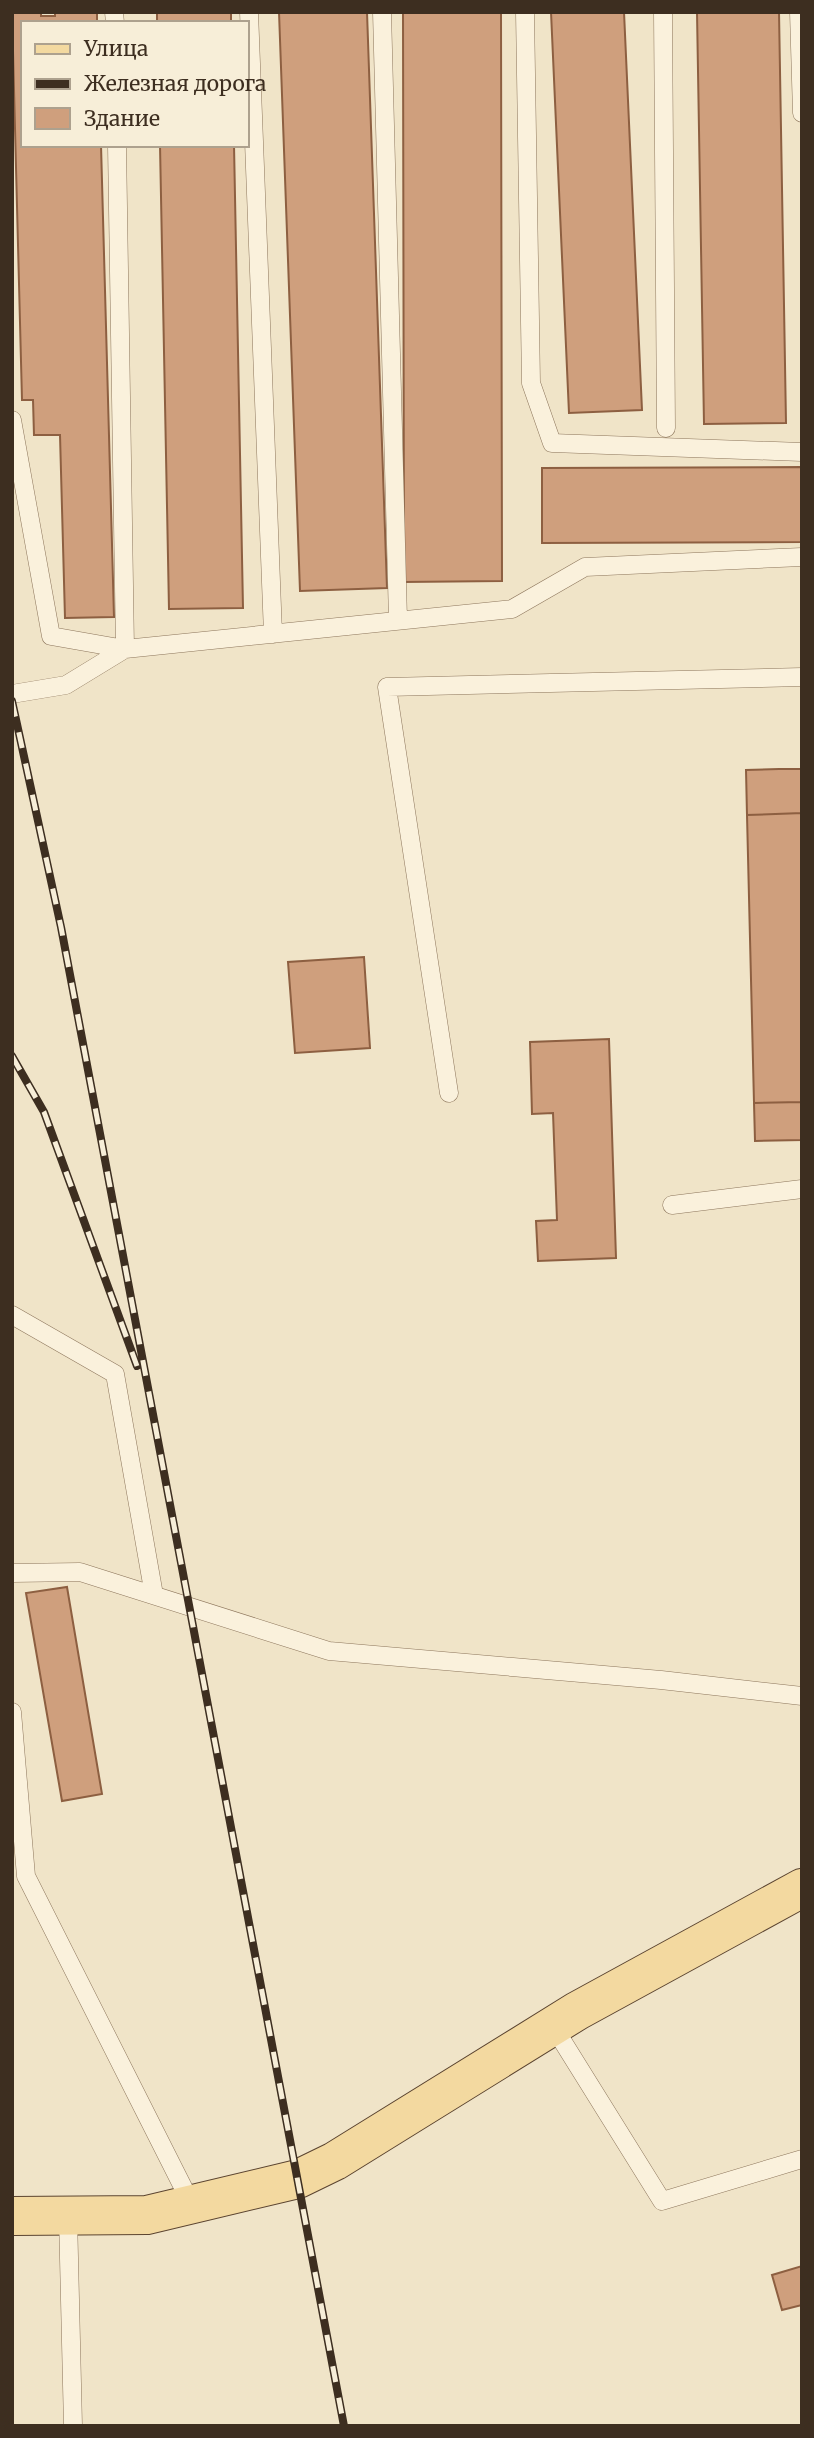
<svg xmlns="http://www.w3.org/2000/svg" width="814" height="2438" viewBox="0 0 814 2438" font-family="Merriweather,serif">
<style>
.building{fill:#cf9f7d;stroke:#8d5f41;stroke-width:2}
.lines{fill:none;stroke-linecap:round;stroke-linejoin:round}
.service-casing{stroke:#8d765c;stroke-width:19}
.primary-casing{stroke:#5b4430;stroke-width:40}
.service{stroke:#faf1dc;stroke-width:18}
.primary{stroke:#f3d9a0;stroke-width:38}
.rail-casing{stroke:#3d2e20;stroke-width:8}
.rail{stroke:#f7eed8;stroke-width:5;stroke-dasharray:16;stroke-linecap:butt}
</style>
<rect width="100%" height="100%" fill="#f0e4c8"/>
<path class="building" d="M12,12H41V16H55V12H97V23H23V145H101L114,617L65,618L60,435H34L33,400H22Z
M157,12H231V23H157Z
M279,12H367L387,588L300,591Z
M403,12H501L502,581L404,582Z
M551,12H624L642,410L569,413Z
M697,12H779L786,423L704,424Z
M160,145H234L243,608L169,609Z
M802,467V542L542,543V468Z
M779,769H802V813L747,815L746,770Z
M802,813V1102L754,1103L747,815Z
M364,957L370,1048L295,1053L288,962Z
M609,1039L616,1258L538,1261L536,1221L557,1220L553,1113L532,1114L530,1042Z
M802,1102V1140L755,1141L754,1103Z
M67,1587L102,1794L62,1801L26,1593Z
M802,2266V2305L782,2310L772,2275Z"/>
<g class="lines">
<defs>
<path id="service" d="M114,12L115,23
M249,12L273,634
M382,12L398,620
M525,12L531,383L552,443L802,452
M663,12L666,428
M799,12L802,113
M12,420L51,636L125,649L117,145
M12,694L66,685L125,649L512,609L585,567L802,557
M449,1093L387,687L802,677
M672,1205L802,1189
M12,1315L115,1374L154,1595
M12,1573L80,1572L329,1651L661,1680L802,1696
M12,1712L26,1876L192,2205
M553,2026L662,2201L802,2159
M68,2216L73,2426"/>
<path id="primary" d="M12,2216L147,2215L298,2179L335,2161L577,2011L802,1888"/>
</defs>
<use href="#service" class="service-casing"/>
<use href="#primary" class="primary-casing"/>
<use href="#service" class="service"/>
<use href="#primary" class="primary"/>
<defs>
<path id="rail" d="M12,701L61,927L344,2426
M12,1056L44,1112L137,1366"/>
</defs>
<use href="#rail" class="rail-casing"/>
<use href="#rail" class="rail"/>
</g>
<rect width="814" height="2438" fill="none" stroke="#3d2e20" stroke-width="28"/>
<rect x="21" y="21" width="228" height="126" fill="#f7eed8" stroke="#ada18e" stroke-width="2"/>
<rect x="35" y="44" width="35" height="10" fill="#f3d9a0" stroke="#ada18e" stroke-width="2"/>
<text x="84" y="56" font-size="21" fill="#3d2e20">Улица</text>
<rect x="35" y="79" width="35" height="10" fill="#3d2e20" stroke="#ada18e" stroke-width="2"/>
<text x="84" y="91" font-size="21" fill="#3d2e20">Железная дорога</text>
<rect x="35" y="108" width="35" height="21" fill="#cf9f7d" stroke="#ada18e" stroke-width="2"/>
<text x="84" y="126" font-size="21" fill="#3d2e20">Здание</text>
</svg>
